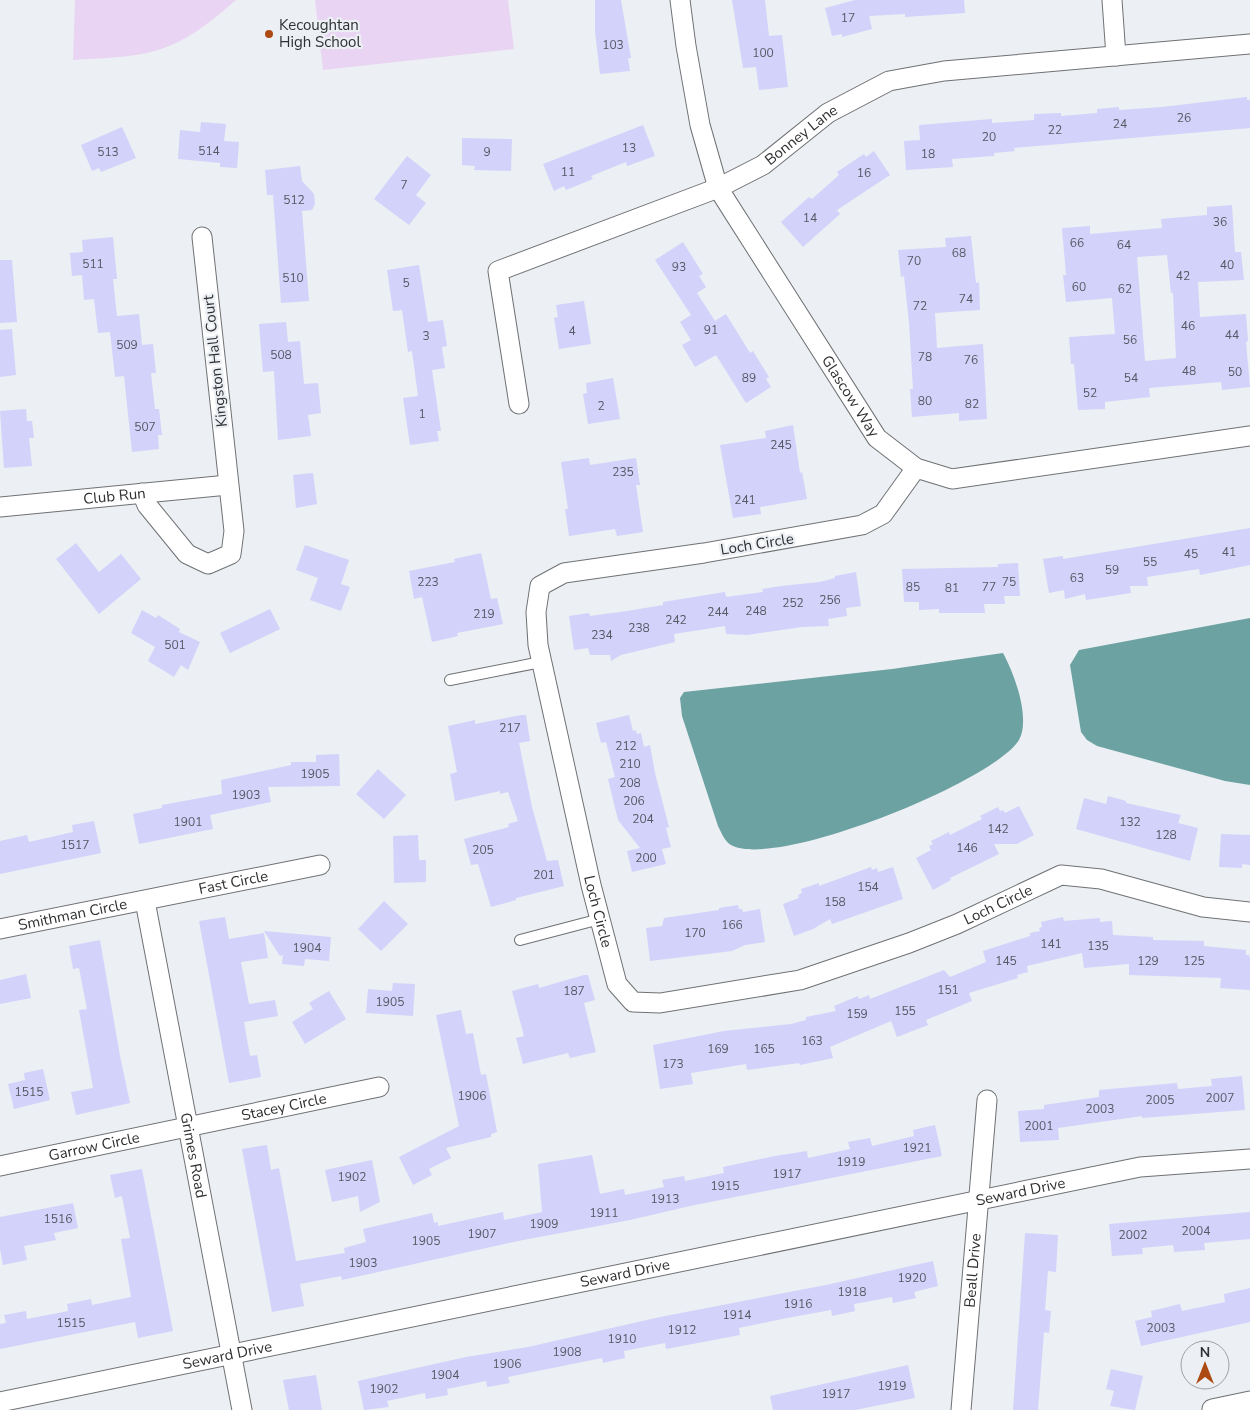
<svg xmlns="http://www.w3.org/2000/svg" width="1250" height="1410" viewBox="0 0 1250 1410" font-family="'Nunito Sans',sans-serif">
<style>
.green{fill:#e9d5f3}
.water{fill:#6da2a2}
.building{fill:#d2d2fb;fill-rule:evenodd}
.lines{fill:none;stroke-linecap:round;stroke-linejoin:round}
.service-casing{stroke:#6f7174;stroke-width:12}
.minor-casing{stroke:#6f7174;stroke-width:21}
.service{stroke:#fff;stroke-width:10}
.minor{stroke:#fff;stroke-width:19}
.poi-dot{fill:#ad4a14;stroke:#eceff3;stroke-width:2}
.labels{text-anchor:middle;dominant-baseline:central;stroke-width:4.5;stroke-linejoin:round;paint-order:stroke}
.number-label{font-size:12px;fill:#585864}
.poi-label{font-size:15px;fill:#2f3032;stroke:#eceff3;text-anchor:start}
.street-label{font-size:15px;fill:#2f3032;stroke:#eceff3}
</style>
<rect width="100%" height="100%" fill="#eceff3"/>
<path class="green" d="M75,0H236C213,20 188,41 158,50C132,58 101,58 73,60Z
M315,0H508L514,49L323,70Z"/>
<path class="water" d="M1250,618V785L1225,781L1097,746L1087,740L1081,732L1070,665L1079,650Z
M1003,653C1014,673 1031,718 1019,740C993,782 775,870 731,845C725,842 721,832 718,826L682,716L680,698L684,692L892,669Z"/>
<path class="building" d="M595,0H621L631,58H628L630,71L600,74L595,32Z
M732,0H765L769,36L782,35L788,87L759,90L756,67L743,68Z
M855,0H964L965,13L905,17V14L869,16L872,29L842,37V34L832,36L825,8Z
M1247,97V100H1250V128L1014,148L1015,151L994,153V156L952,159L953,167L906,170L904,141L920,140L919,125L992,119V123L1034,120V114L1061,113V116L1097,113V109L1119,107V110L1162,107Z
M201,122L226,124L224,141L239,142L237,168L220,167V163L178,159L180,130L200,132Z
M643,125L655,156L627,166L626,162L591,176L593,179L566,190L564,186L554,191L543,164Z
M122,127L136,158L101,172L99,168L92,171L81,145Z
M462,138L512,139L511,171L474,170L475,166L462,165Z
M874,151L890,175L837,210L840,214L803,247L781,222L809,197L812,199L839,175L837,172L864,154L866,157Z
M407,156L431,175L416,195L426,203L409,225L374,199Z
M300,166L302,181L314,194L315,204L312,210L302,211L309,301L281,303L273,195H267L265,170Z
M1232,205L1235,252H1241L1244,280L1198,282L1200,317L1246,314L1248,341L1246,342L1250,387L1222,390L1221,382L1149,388L1150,397L1105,402V409L1078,410L1074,364H1071L1069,337L1115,334L1112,298L1066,302L1063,275H1066L1062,228L1090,226V234L1162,228L1161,219L1207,215V207ZM1167,255L1171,293H1173L1176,358L1145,361L1137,257Z
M971,236L976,283L979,282L980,310L935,313L937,348L983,344L987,419L959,421V413L912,417L910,389H913L909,323L904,276L901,277L898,250L946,247L945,238Z
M113,237L117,279H113L117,316L139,314L142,345L153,344L156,373H151L155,409H159L162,435H158L159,449L132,452L124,376L115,377L110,332L98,333L94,299L84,300L82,275L72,276L70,253L83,252L82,240Z
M683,242L703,274L699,276L706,287L697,293L715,321L726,314L750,353L753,351L769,377L766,379L771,387L746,403L716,355L695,367L682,345L691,340L680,322L691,315L655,260Z
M0,260H12L17,322L0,323Z
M419,265L428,322L443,320L447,346L442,347L445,368L432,370L441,431H437L439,441L410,445L403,398L418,396L412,351L408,352L402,310L393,311L387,270Z
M584,301L591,344L559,349L554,318L558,317L556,305Z
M286,322L288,342L300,341L304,384L318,383L321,413L308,415L311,436L278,440L274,371L263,372L259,324Z
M12,329L16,375L0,377V330Z
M613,378L620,419L588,424L583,394L587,393L586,383Z
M26,409L27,421H32L34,438H29L32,466L4,468L0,411Z
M793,425L800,473L802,472L807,499L760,507L761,514L733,518L720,445L766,438L765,431Z
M589,458L590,465L636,458L640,485H636L643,532L617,536L615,529L569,536L565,509H568L561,462Z
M313,473L317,504L296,508L293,475Z
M1250,528V565L1200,575L1199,569L1147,577L1148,586H1130L1131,593L1086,600L1085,594L1065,599L1064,590L1049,593L1043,559L1063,556V559Z
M76,543L99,572L121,554L141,579L99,614L56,559Z
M305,545L349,560L341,584L350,587L341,611L310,600L318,578L296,570Z
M481,553L491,599L497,598L503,624L457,633L458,636L432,642L422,597L414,599L409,571L455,562L454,559Z
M1018,563L1020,596H1004L1005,604H984L985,613H939V609L919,610V602H904L902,569L998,567V564Z
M856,572L861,606L846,608L847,616L828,619L829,626L802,627L747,635L726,634L725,626L674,634L675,642L621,655L611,661L610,655H590L588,648L574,650L569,616L589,613L590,616L627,611L663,605V602L725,592L726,597L763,592L762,589L781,586L820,582L835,578V576Z
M270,609L280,629L230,653L220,633Z
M142,610L156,618L158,615L180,629L179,632L200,642L188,670L181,665L174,677L148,661L155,647L131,633Z
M521,715H526L530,741L519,743L532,807L547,861L558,860L564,886L516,898V900L491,907L478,864L471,865L464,839L509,827L508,824L518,821L508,792L500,794V791L455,801L450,774L457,772L448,726L475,720V724Z
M629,715L633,731L636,730L637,734L641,733L644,747L650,745L655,773L669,827L666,828L671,847L662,849L666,864L632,872L627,851L640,848L618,820L608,779L615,777L606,742L601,743L596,723Z
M339,754L340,786L268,787L271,802L210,815L213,829L139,844L133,814L162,808V805L222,794L221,780L291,765V762H316V755Z
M378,769L406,795L384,819L356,794Z
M1108,796L1126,801V803L1181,815L1178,823L1198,828L1190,861L1076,829L1084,798L1106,804Z
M1019,806L1034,835L1017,844H994L999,854L950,878L951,880L933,890L916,858L931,850L929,846L933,844L931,841L949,832L950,835L982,819L980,816L998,807L1000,811L1003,810L1005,813Z
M94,821L101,853L0,874V841L27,835L29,842L73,832L72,825Z
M1221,834L1250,835V865L1242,864V868L1219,867Z
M418,835L419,860H426V882L394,883L393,836Z
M871,867L872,870L877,868L878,872L893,867L903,899L832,924L830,919L813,929L794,936L783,904L799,898L798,895L802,893L801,889L819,883V886Z
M384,901L408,924L381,951L358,929Z
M738,905L739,909H742L743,912L760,909L765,942L745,945L732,951L650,961L646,928L662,926L664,918L719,910V908Z
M225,917L229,939L264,933L268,958L241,962L249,1004L275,1000L278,1016L244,1022L250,1056L257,1055L261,1077L229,1083L199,921Z
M1063,917L1064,921L1100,918V922L1112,921L1113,935L1153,937V940L1204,941V946L1246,950V955H1249L1250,959V990L1220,988L1221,978L1129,975V964L1084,968L1082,953L1027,966L1028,972L1017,975L1018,978L969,993L972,1001L926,1020L928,1025L897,1037L891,1021L830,1047L833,1058L800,1065L799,1063L747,1070L746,1064L691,1073L693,1084L660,1089L653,1045L724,1031L791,1024L806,1020V1017L836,1011L834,1006L858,996L859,999L869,995L870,999L944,970L950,977L986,962L983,951L1030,936V933L1040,931L1039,928L1042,927L1041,922Z
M264,931L331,937L329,961L305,959L304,966L282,964L283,955L280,956Z
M100,940L120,1056L130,1103L76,1115L71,1092L93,1088L79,1010L87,1009L79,968L73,969L69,946Z
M26,974L31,998L0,1004V980Z
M584,975H588L595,1000L584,1003L596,1052L570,1058L568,1053L523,1064L516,1038L524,1036L512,991L538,984L539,988Z
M393,983L415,984L413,1016L366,1013L368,989L392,991Z
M329,991L346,1019L305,1044L292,1022L313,1009L309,1003Z
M461,1010L466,1034L473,1033L481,1075L486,1074L497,1132L491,1134V1137L446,1148L451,1158L429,1169L432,1175L413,1185L399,1157L459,1126L436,1015Z
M43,1069L50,1100L14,1109L8,1084L25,1080L24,1073Z
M1242,1076L1245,1110L1142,1118V1116L1058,1128L1059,1140L1020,1142L1018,1111L1044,1109V1105L1099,1097V1090L1177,1083L1178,1089L1212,1086L1211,1079Z
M935,1125L942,1156L690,1206L630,1220L523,1240L342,1280L341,1276L300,1284L304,1306L272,1312L242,1149L267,1145L271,1170L279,1168L296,1261L345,1253L344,1248L366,1242L363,1229L432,1213L434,1223L438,1222V1226L503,1212L504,1220L542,1212L538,1164L592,1155L600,1194L624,1189L625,1195L664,1187L662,1180L684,1176L685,1181L724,1173L723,1167L775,1156L807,1151L808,1158L850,1149L848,1142L870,1138L872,1146L914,1136L913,1130Z
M372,1160L380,1202L360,1212L358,1196L332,1202L325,1170Z
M142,1169L173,1331L138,1338L135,1322L0,1349V1324L6,1323L4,1315L26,1311L27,1319L68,1311L67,1304L91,1299L92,1305L131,1297L121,1239L130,1238L122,1196L115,1198L110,1175Z
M73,1203L78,1228L54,1233L56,1240L24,1246L27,1260L3,1265L0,1249V1217Z
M1250,1212V1239L1204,1243L1205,1250L1174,1252L1173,1245L1142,1248L1143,1254L1112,1256L1109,1224Z
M1025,1233L1058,1235L1056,1272L1048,1271L1045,1310L1051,1311L1049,1333L1044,1332L1038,1410H1013Z
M933,1261L938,1286L914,1292L916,1298L893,1303L892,1297L854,1304L855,1311L832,1316L831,1310L782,1319L739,1328L740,1335L666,1349L665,1343L624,1351L625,1358L603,1363L602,1358L508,1377L510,1383L487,1387L486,1381L447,1389L448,1395L426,1399L425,1393L387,1401L389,1407L364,1410L358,1381L466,1357L528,1347L660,1317L826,1285Z
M1250,1288V1322L1141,1346L1135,1321L1152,1317L1151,1311L1180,1304L1182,1311L1225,1302L1224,1294Z
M908,1365L915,1398L855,1410H773L770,1396Z
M1111,1369L1143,1376L1135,1410L1110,1406L1114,1391L1106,1389Z
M316,1375L322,1410H289L283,1380Z"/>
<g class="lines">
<defs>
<path id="service" d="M450,680L541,662
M520,940L600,919"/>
<g id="minor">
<path id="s1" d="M680,0L686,46L700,125L718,188L877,438L916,468L952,479L1250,436"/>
<path d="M1112,0L1116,56"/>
<path id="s2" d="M519,404L498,271L718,188L763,165L828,113L889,81L944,71L1250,44"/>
<path id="s3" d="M916,468L883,514L862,525L704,553L564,573L540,586L536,612L538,645L591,885L617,984L633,1002L660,1003L800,980L909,943L957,924L1061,875L1101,879L1203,907L1250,912"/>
<path d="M142,493L147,505L187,554L208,564L231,554L234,531L202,237"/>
<path id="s4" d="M0,507L228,485"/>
<path id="s5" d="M145,901L242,1410"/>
<path id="s6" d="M0,929L320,865"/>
<path id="s7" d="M0,1166L379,1087"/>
<path id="s8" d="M0,1402L1140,1167L1250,1159"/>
<path d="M1212,1409L1250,1401"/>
<path id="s9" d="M961,1410L987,1100"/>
</g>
</defs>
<use href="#service" class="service-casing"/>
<use href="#minor" class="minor-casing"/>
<use href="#service" class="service"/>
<use href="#minor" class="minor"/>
</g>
<circle class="poi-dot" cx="269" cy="34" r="5"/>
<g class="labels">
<g class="number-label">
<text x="848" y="18">17</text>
<text x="613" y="45">103</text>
<text x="763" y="53">100</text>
<text x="1184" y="118">26</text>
<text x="1120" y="124">24</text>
<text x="1055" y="130">22</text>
<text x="989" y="137">20</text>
<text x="629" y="148">13</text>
<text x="209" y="151">514</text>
<text x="108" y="152">513</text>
<text x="487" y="152">9</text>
<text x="928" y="154">18</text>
<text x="568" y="172">11</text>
<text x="864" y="173">16</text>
<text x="404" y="185">7</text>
<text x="294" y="200">512</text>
<text x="810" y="218">14</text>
<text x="1220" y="222">36</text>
<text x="1077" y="243">66</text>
<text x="1124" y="245">64</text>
<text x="959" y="253">68</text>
<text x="914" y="261">70</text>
<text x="93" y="264">511</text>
<text x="1227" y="265">40</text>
<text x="679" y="267">93</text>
<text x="1183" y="276">42</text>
<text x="293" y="278">510</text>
<text x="406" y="283">5</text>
<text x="1079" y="287">60</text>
<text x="1125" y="289">62</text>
<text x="966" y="299">74</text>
<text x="920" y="306">72</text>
<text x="1188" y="326">46</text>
<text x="711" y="330">91</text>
<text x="572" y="331">4</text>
<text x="1232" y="335">44</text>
<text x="426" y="336">3</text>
<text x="1130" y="340">56</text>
<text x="127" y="345">509</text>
<text x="281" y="355">508</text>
<text x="925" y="357">78</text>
<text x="971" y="360">76</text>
<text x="1189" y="371">48</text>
<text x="1235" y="372">50</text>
<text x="749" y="378">89</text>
<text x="1131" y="378">54</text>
<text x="1090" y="393">52</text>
<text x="925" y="401">80</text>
<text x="972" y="404">82</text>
<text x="601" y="406">2</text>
<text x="422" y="414">1</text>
<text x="145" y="427">507</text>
<text x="781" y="445">245</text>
<text x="623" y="472">235</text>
<text x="745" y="500">241</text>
<text x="1229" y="552">41</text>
<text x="1191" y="554">45</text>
<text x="1150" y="562">55</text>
<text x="1112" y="570">59</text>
<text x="1077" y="578">63</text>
<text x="428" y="582">223</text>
<text x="1009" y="582">75</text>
<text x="913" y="587">85</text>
<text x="989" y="587">77</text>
<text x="952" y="588">81</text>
<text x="830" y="600">256</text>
<text x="793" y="603">252</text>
<text x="756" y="611">248</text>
<text x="718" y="612">244</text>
<text x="484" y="614">219</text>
<text x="676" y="620">242</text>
<text x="639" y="628">238</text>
<text x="602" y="635">234</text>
<text x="175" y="645">501</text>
<text x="510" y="728">217</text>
<text x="626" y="746">212</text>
<text x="630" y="764">210</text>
<text x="315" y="774">1905</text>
<text x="630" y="783">208</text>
<text x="246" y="795">1903</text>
<text x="634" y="801">206</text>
<text x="643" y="819">204</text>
<text x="188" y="822">1901</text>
<text x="1130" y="822">132</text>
<text x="998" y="829">142</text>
<text x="1166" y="835">128</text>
<text x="75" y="845">1517</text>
<text x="967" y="848">146</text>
<text x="483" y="850">205</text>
<text x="646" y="858">200</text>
<text x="544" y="875">201</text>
<text x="868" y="887">154</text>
<text x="835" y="902">158</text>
<text x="732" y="925">166</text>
<text x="695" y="933">170</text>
<text x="1051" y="944">141</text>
<text x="1098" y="946">135</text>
<text x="307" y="948">1904</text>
<text x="1006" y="961">145</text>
<text x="1148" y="961">129</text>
<text x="1194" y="961">125</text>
<text x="948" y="990">151</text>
<text x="574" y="991">187</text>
<text x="390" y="1002">1905</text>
<text x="905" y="1011">155</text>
<text x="857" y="1014">159</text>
<text x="812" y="1041">163</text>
<text x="718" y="1049">169</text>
<text x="764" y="1049">165</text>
<text x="673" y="1064">173</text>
<text x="29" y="1092">1515</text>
<text x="472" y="1096">1906</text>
<text x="1220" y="1098">2007</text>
<text x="1160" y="1100">2005</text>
<text x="1100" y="1109">2003</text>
<text x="1039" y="1126">2001</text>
<text x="917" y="1148">1921</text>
<text x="851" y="1162">1919</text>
<text x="787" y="1174">1917</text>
<text x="352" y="1177">1902</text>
<text x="725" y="1186">1915</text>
<text x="665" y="1199">1913</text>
<text x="604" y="1213">1911</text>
<text x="58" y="1219">1516</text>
<text x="544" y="1224">1909</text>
<text x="1196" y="1231">2004</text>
<text x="482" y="1234">1907</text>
<text x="1133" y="1235">2002</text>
<text x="426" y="1241">1905</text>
<text x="363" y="1263">1903</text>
<text x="912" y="1278">1920</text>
<text x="852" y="1292">1918</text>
<text x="798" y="1304">1916</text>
<text x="737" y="1315">1914</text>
<text x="71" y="1323">1515</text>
<text x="1161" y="1328">2003</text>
<text x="682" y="1330">1912</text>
<text x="622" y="1339">1910</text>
<text x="567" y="1352">1908</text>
<text x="507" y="1364">1906</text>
<text x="445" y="1375">1904</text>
<text x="892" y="1386">1919</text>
<text x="384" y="1389">1902</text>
<text x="836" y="1394">1917</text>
</g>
<g class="poi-label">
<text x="279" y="25">Kecoughtan<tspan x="279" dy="17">High School</tspan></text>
</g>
<g class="street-label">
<text stroke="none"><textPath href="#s2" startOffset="469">Bonney Lane</textPath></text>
<text transform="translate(215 361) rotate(-96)">Kingston Hall Court</text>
<text stroke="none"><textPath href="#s1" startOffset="439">Glascow Way</textPath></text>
<text stroke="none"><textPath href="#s4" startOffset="115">Club Run</textPath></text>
<text transform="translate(757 544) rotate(-9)">Loch Circle</text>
<text stroke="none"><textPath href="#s6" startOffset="238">Fast Circle</textPath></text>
<text stroke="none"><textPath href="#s3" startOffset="1222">Loch Circle</textPath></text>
<text stroke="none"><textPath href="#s3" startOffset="742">Loch Circle</textPath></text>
<text stroke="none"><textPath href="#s6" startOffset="74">Smithman Circle</textPath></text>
<text stroke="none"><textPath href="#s7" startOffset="290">Stacey Circle</textPath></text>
<text stroke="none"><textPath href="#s7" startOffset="96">Garrow Circle</textPath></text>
<text stroke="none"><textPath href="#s5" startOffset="259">Grimes Road</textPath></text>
<text stroke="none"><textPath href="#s8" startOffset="1042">Seward Drive</textPath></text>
<text stroke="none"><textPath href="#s9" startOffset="140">Beall Drive</textPath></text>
<text stroke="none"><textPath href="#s8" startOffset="638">Seward Drive</textPath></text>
<text stroke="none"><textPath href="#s8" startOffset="232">Seward Drive</textPath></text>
</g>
</g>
<g transform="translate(1205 1365)"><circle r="24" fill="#eceff3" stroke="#a0a3a6"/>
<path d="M0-4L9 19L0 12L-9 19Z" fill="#ad4a14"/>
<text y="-8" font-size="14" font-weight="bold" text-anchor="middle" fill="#2f3032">N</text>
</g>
</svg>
